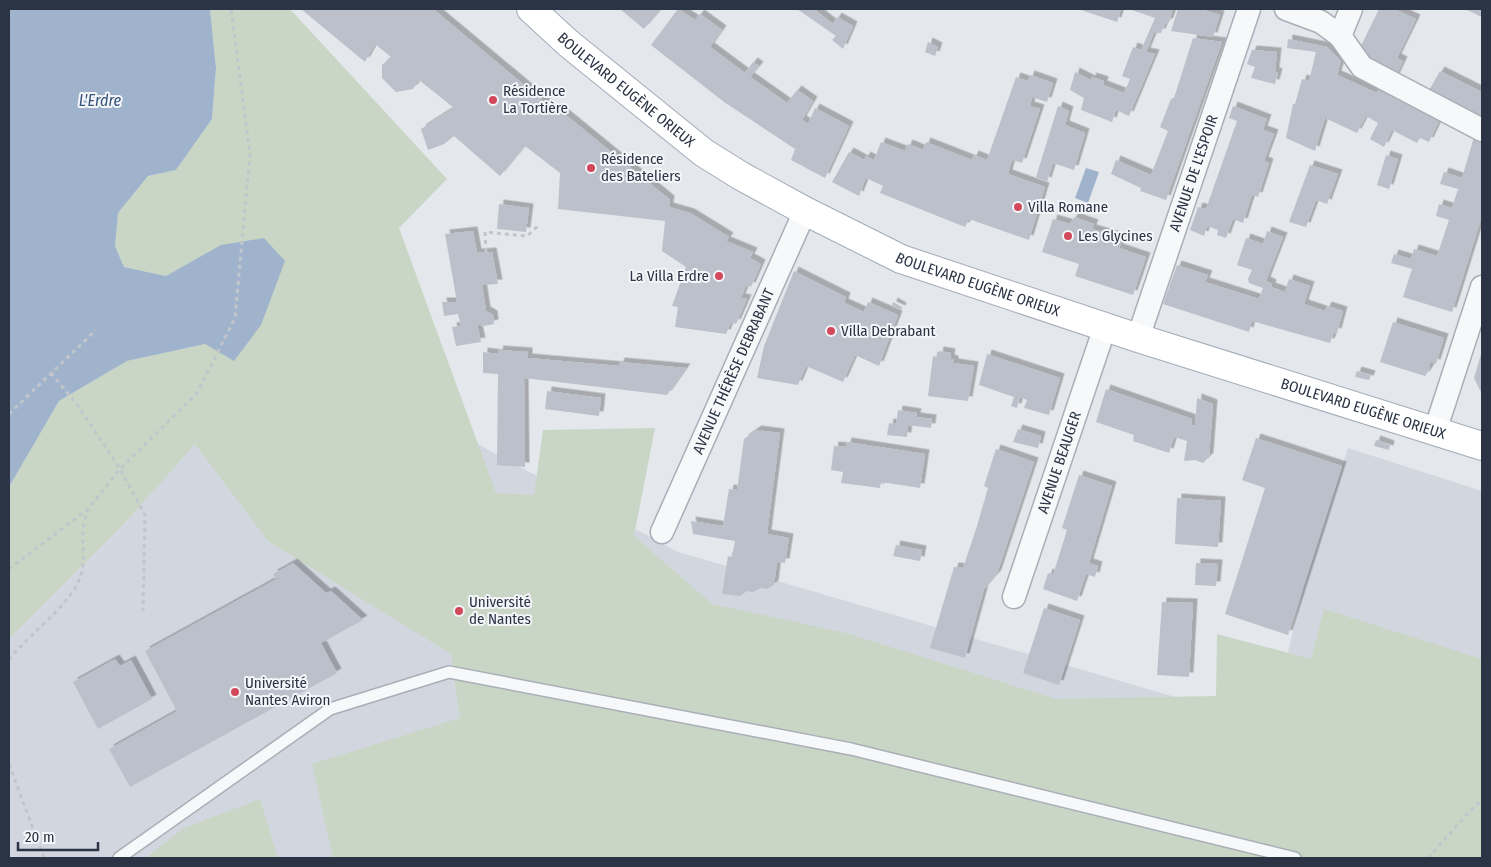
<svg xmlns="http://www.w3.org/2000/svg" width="1491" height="867" viewBox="0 0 1491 867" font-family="'Fira Sans Condensed',sans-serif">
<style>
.built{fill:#d2d6de}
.green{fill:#c9d6c5}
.water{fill:#9fb4cc}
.building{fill:#bbc0ca;filter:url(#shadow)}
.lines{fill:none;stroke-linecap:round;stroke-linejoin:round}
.lane-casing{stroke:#a9aeb7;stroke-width:14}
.street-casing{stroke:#a9aeb7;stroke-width:25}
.primary-casing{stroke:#a3abb8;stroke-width:30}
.path{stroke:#c2c5cb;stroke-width:3;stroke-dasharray:4 4;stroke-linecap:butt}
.lane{stroke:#f7f8fa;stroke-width:11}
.street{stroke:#f7f8fa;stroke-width:22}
.primary{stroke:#fff;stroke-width:28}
.poi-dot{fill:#d1495b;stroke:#f4f6f9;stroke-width:2}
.labels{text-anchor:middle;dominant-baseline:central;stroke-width:4;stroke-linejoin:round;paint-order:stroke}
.street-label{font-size:15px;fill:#2b3445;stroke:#f4f6f9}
.poi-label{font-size:15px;fill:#2b3445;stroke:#f4f6f9;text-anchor:start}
.water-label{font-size:16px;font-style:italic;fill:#34527a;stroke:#f4f6f9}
</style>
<defs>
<filter id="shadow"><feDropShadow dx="4.5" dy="-4.5" stdDeviation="0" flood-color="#0004"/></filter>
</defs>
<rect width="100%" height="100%" fill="#e4e7ec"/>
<path class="built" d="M299,348L678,552L1271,725L1304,584L1348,448L1482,491V858H9V639L124,524L195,443Z"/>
<path class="green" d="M210,9H290L447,179L399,228L496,493L534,495L543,430L655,428L634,536L712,604L846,633L1056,699L1216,696L1217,634L1311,659L1324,609L1482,659V858H333L312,764L460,718L451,654L268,541L195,444L124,524L9,639V487L59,401L127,361L205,344L221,246L166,276L124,267L115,246L118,213L148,176L176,170L212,119L216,68Z
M260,799L278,858H146L182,829Z"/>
<path class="water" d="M9,9H210L216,68L212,119L176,170L148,176L118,213L115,246L124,267L166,276L221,245L264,238L285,261L261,325L234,361L205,344L127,361L59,401L9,487Z
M1086,168L1099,172L1088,203L1075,198Z"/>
<path class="building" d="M301,9H433L554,110L556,107L670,200L669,207L690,213L729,237L726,241L753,252L750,258L761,264L751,287L746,285L741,298L747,299L736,324L731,322L726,334L675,327L678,307L672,306L686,267L662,251L665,221L558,209L560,173L525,146L500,176L454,136L444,144L428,150L421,129L454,108L419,80L413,89L396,92L382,78V65L391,57L375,44L365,62Z
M620,9H661L644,29Z
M678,9L695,20L700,14L722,30L710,47L745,73L753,62L759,66L750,77L770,91L787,103L797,90L813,101L802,120L808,124L815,108L849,126L825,178L791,160L795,149L724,102L651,45Z
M797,9H814L833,24L837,17L853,26L843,49L832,40L836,36Z
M1078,9H1121L1117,22Z
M1129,9H1173L1169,22L1165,24L1161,33H1154L1146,52L1155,54L1129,116L1116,110L1112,122L1081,110L1084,98L1070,90L1075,72L1091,80L1092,77L1104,81L1103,85L1124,93L1130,79L1122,76L1133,47L1141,50L1155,18Z
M1178,9H1200L1220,15L1213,37L1171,31Z
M1379,9H1394L1416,19L1397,58L1403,61L1395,78L1358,52Z
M1465,9H1482V17Z
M1193,38L1222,42L1166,200L1140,191L1141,188L1111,174L1116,160L1151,175L1168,131L1160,127L1171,99L1174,98Z
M1288,39L1327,47L1341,61L1337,75L1377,93L1379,88L1440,119L1429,142L1420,138L1417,143L1392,130L1384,147L1370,139L1378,123L1366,116L1357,133L1325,118L1315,151L1286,138L1293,104H1295L1302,79L1309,81L1316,52L1287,48Z
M928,42L938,47L935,56L925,52Z
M1252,50L1277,52L1275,72L1278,73L1275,84L1251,78L1255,67L1247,64Z
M1440,71L1482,92V121L1427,94Z
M1030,75L1053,83L1047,102L1032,97L1030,106L1040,109L1022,163L1012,160L1008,174L1045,187L1029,240L969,219L965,227L880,193L883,186L866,178L859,196L832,182L849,152L864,160L866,156L874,160L881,142L905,151L908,144L923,150L926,142L972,160L974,155L987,160L1016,77L1028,81Z
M1058,106L1069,111L1065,125L1085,133L1074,170L1053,163L1047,182L1036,177Z
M1233,106L1267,119L1263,130L1274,134L1264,161L1269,163L1258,197L1252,195L1243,223L1233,219L1226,238L1217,235L1218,230L1207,226L1204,236L1190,230L1198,207L1206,209L1237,121L1229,118Z
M1474,137L1482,140V216L1452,312L1403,297L1412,269L1391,263L1394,254L1411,259L1414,249L1437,256L1449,220L1436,216L1439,204L1452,208L1458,189L1440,184L1444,172L1462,178Z
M1386,155L1398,159L1389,189L1377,185Z
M1310,165L1338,174L1327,204L1316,200L1306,227L1289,222Z
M499,204L529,208L526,232L497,229Z
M1074,217L1094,224L1092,229L1123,238L1119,248L1146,257L1133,295L1075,276L1079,264L1042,252L1053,219L1070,224Z
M473,231L477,253L492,252L498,284L482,285L486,311L493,315L494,324L484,326L477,324L481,342L456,346L452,327L461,326L458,314L444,316L442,302H457L445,234Z
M1267,231L1283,237L1266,281L1272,284L1271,287L1285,292L1289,279L1310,286L1304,304L1325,311L1327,306L1343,311L1337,333L1334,332L1330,343L1252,321L1249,332L1163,304L1177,265L1208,275L1205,282L1259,299L1263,288L1249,283L1248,279L1252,270L1237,265L1246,238L1263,244Z
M794,271L846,297L844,303L864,312L868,302L898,315L879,366L855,355L843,382L806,366L798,385L757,378L764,346Z
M893,302L902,307L901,310L892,306Z
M1393,322L1444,338L1436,364L1430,362V368L1425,376L1380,362Z
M499,350L528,352V358L619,366L620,362L686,368L667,395L524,378L525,467L497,465L498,374L483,373V352L498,354Z
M939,351L951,353L950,359L954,360V363L974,366L968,401L928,396L933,356L938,357Z
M1482,351V394L1474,378Z
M987,354L1060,378L1049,415L1024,408L1027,400L1020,397L1017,408L1011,406L1014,397L979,385Z
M1357,371L1371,375L1369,380L1355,377Z
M1106,389L1192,419L1191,425L1195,426L1197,398L1213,404L1209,457L1203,463L1195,460L1184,461L1187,441L1174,437L1169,453L1133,441L1134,435L1096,422Z
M547,391L601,398L599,416L545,409Z
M898,410L917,413L916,417L932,419L931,428L908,425L907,437L887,435L889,423L896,424Z
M1018,429L1041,436L1038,448L1013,442Z
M757,430L780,433L767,534L789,538L785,563L777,562L774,585L767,589L761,588L753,592L747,591L740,596L722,594L728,556L732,557L735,541L693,534L691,521L723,526L729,489L737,490L744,439Z
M1256,438L1342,466L1288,635L1225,614L1265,488L1242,480Z
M1376,440L1390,445L1389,450L1374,446Z
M847,442L925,454L920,488L881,482L880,488L841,483L843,472L831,470L834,446L846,447Z
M996,449L1034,462L997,574L984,589L965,658L930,648L954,567L963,568L977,526L988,488L984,486Z
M1079,475L1112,486L1089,563L1098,566L1095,577L1086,574L1077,601L1043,589L1048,573L1053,575L1067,530L1062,528Z
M1177,498L1221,501L1218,547L1175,544Z
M896,545L922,550L920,561L893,556Z
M293,563L326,593L331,591L363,620L321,643L337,673L130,787L109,749L177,711L145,651L276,579L273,574Z
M1196,563L1218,564L1216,586L1195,585Z
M1162,602L1193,603L1189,677L1157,675Z
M1044,608L1080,620L1059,685L1023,673Z
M115,659L120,666L131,660L152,699L98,729L73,682Z"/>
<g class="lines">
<defs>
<path id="lane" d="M119,858L330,709L449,672L851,749L1295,858"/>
<g id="street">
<path d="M1286,9L1321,22L1340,36L1362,67L1482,130"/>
<path d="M1340,36L1351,9"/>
<path id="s1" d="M1138,338L1249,9"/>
<path d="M1435,431L1482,287"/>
<path id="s2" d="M662,532L805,211"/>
<path id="s3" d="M1014,597L1105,327"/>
</g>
<g id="primary">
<path id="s4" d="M531,9L568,43L704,153L741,176L805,211L901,259L1138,338L1482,446"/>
</g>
</defs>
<use href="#lane" class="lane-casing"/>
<use href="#street" class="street-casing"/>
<use href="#primary" class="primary-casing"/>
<path class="path" d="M486,252L485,232L527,236L539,225
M51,373L79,407L120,469L145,515L143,611
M9,414L96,330
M9,569L88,509L120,469L197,393L235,318L250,154L231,9
M9,660C29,633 68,608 80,578C86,563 82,547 83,532C83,524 86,516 88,509
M9,764L44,858
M1428,858L1470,811L1482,800"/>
<use href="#lane" class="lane"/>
<use href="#street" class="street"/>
<use href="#primary" class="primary"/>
</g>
<g class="poi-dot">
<circle cx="493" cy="100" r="5"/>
<circle cx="591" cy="168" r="5"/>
<circle cx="1018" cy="207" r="5"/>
<circle cx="1068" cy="236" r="5"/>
<circle cx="719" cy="276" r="5"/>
<circle cx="831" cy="331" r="5"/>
<circle cx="459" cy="611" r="5"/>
<circle cx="235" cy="692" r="5"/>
</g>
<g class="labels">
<g class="street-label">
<text stroke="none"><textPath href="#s4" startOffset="125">BOULEVARD EUGÈNE ORIEUX</textPath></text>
<text stroke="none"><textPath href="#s1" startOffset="174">AVENUE DE L'ESPOIR</textPath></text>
<text stroke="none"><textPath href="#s4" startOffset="530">BOULEVARD EUGÈNE ORIEUX</textPath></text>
<text stroke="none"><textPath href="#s2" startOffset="176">AVENUE THÉRÈSE DEBRABANT</textPath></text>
<text stroke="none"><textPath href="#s4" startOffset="935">BOULEVARD EUGÈNE ORIEUX</textPath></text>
<text stroke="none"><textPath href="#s3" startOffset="142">AVENUE BEAUGER</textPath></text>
</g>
<g class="poi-label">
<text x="503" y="91">Résidence<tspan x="503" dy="17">La Tortière</tspan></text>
<text x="601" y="159">Résidence<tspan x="601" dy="17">des Bateliers</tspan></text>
<text x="1028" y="207">Villa Romane</text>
<text x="1078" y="236">Les Glycines</text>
<text x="709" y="276" text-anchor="end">La Villa Erdre</text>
<text x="841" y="331">Villa Debrabant</text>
<text x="469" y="602">Université<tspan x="469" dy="17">de Nantes</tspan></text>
<text x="245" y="683">Université<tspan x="245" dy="17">Nantes Aviron</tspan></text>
</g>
<g class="water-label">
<text x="100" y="100">L'Erdre</text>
</g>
</g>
<rect width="1491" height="867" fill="none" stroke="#2b3445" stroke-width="20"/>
<path d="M18 842v8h80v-8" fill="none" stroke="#2b3445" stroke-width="2.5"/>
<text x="25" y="842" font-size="15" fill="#2b3445" stroke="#f4f6f9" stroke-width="4" paint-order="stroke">20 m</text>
</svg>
